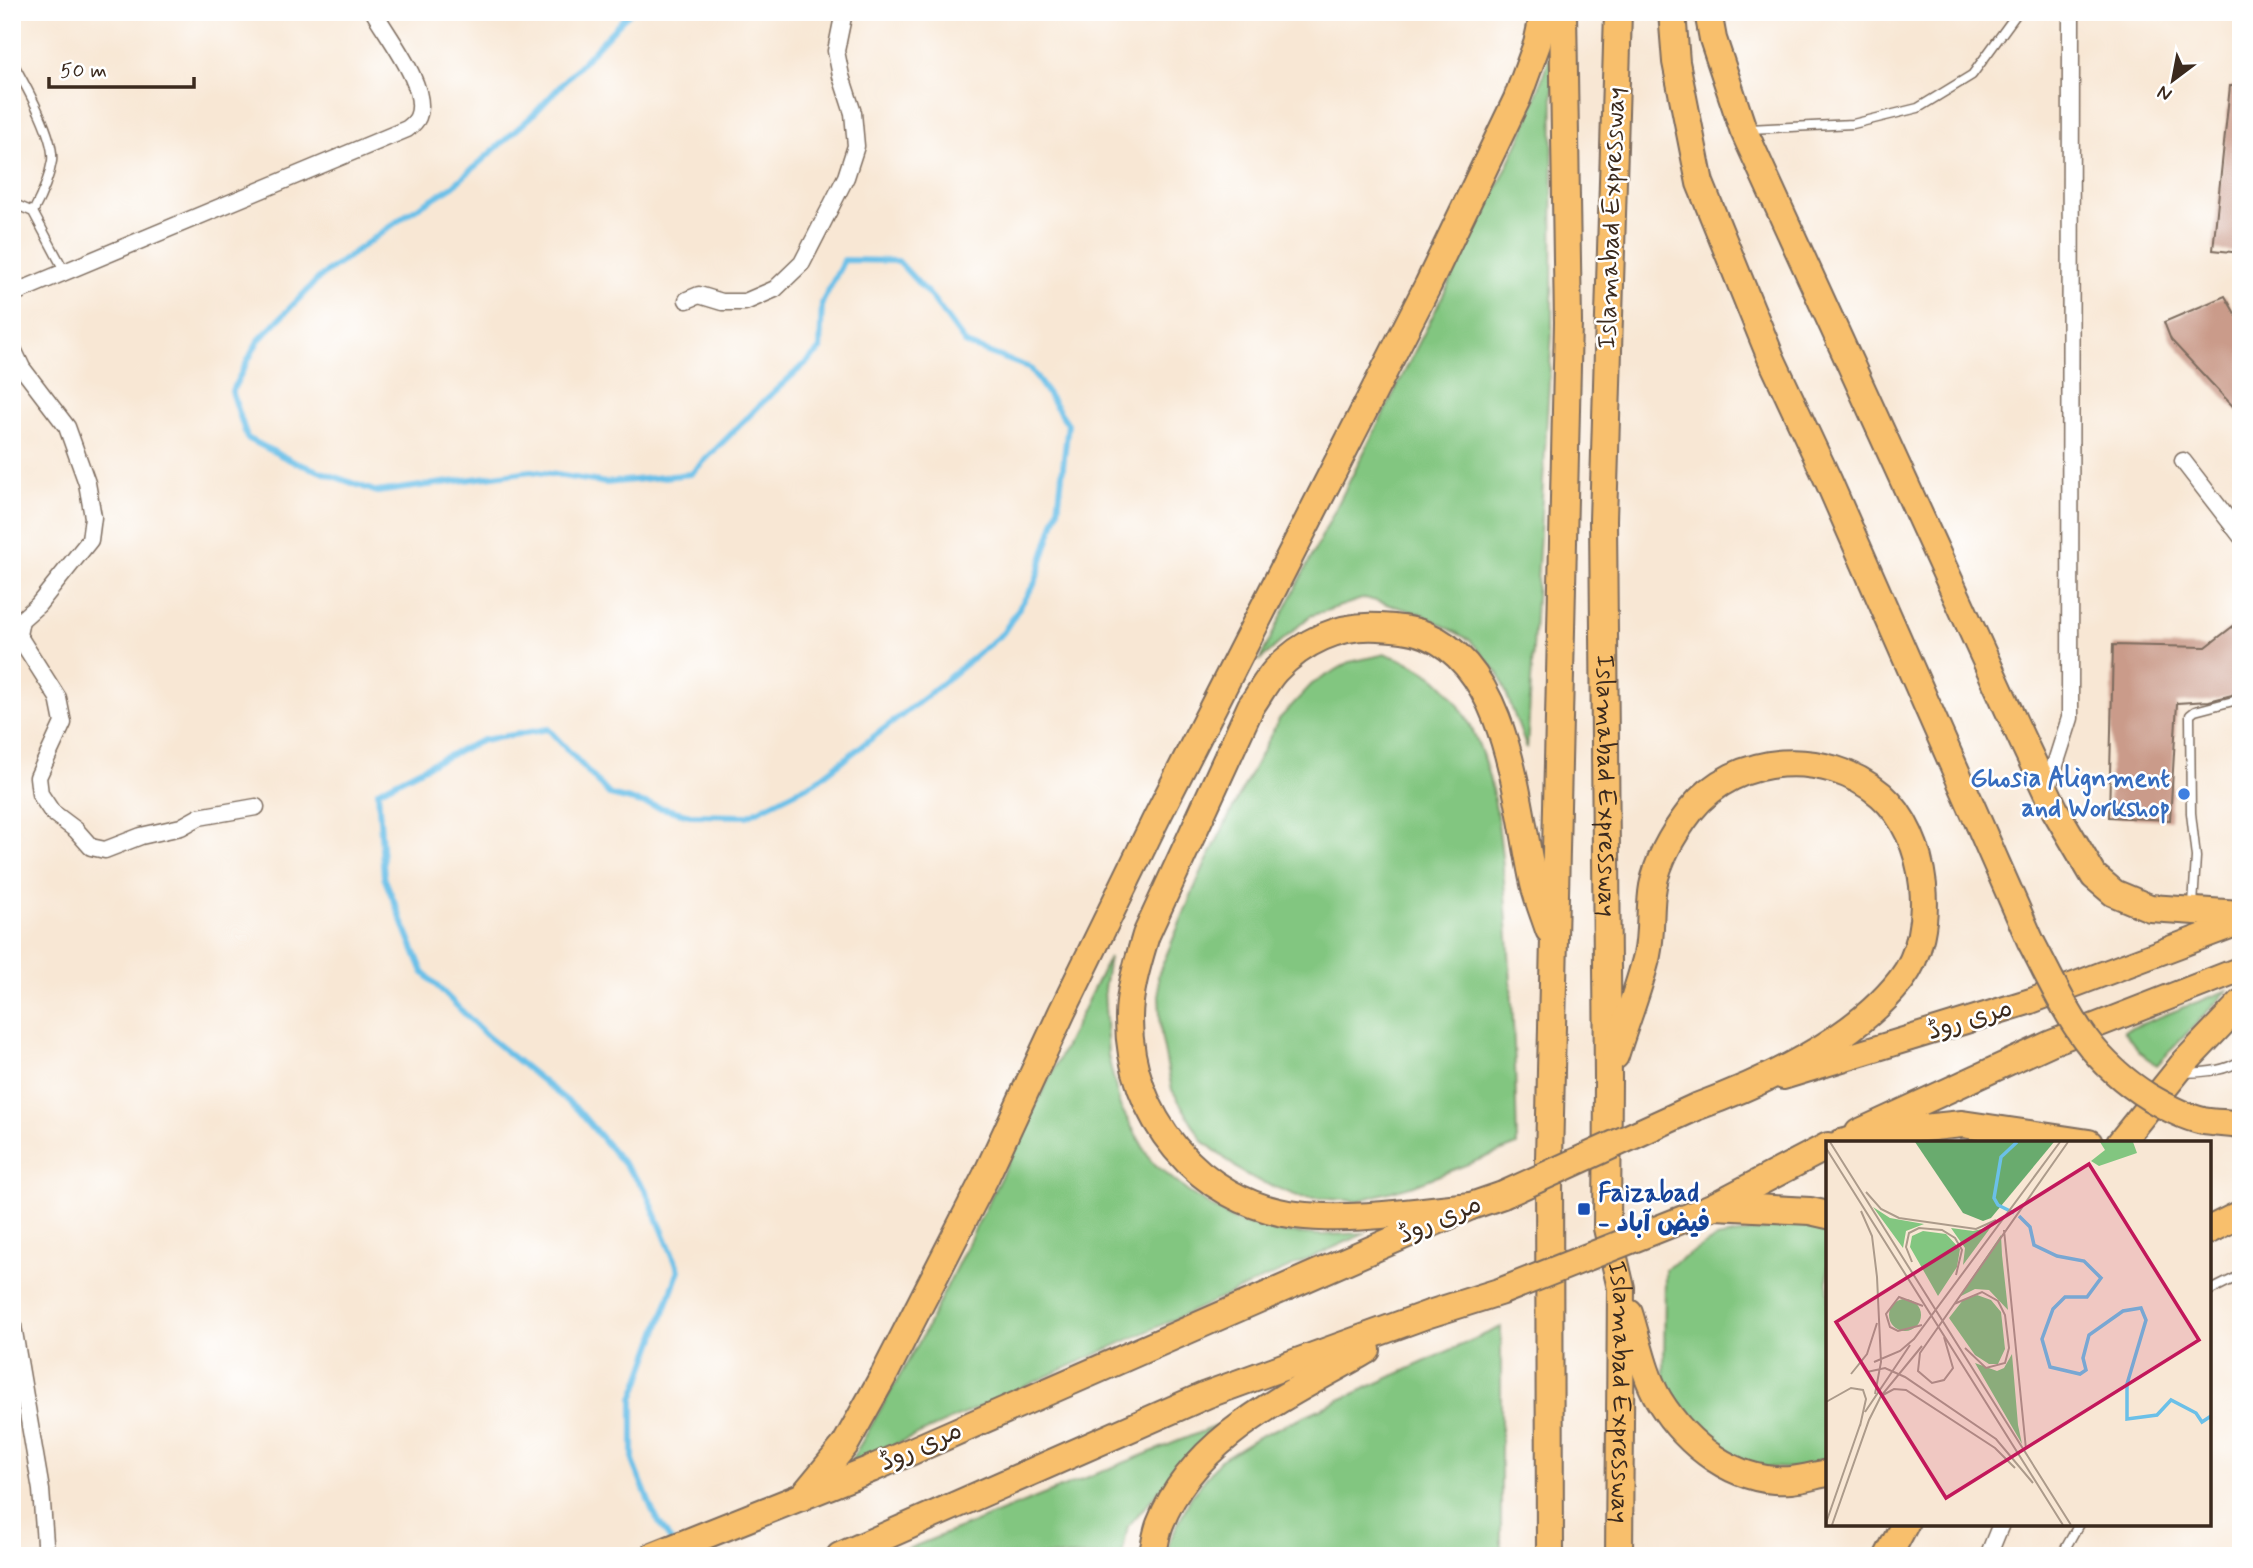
<svg xmlns="http://www.w3.org/2000/svg" width="2253" height="1568" viewBox="0 0 2253 1568" font-family="Mynerve,'Playpen Sans Arabic',sans-serif">
<style>
.green{fill:#82c680;stroke:#5e784f;stroke-width:2}
.lines{fill:none;stroke-linecap:round;stroke-linejoin:round}
.stream{stroke:#6bc0e8;stroke-width:6}
.building{fill:#ca9b8a}
.service-casing{stroke:#7d6c5e;stroke-width:11}
.minor-casing{stroke:#7d6c5e;stroke-width:19}
.primary-casing{stroke:#7d6c5e;stroke-width:28}
.trunk-casing{stroke:#7d6c5e;stroke-width:30}
.service{stroke:#fff;stroke-width:8}
.minor{stroke:#fff;stroke-width:16}
.primary{stroke:#f8bf6c;stroke-width:24}
.trunk{stroke:#f8bf6c;stroke-width:26}
.trunk-bridge-casing{stroke:#7d6c5e;stroke-width:30;stroke-linecap:butt}
.trunk-bridge{stroke:#f8bf6c;stroke-width:26}
.shop-dot{fill:#3f7fe0;stroke:#fff;stroke-width:2.5}
.transit-dot{fill:#1a4fb4;stroke:#fff;stroke-width:2.5}
.labels{text-anchor:middle;dominant-baseline:central;stroke-width:5;stroke-linejoin:round;paint-order:stroke}
.street-label{font-size:26px;fill:#3b2a1e;stroke:#fff}
.shop-label{font-size:26px;font-weight:bold;fill:#366cbe;stroke:#fff;text-anchor:end}
.transit-label{font-size:26px;font-weight:bold;fill:#164399;stroke:#fff;text-anchor:start}
.inset-river{fill:none;stroke:#6bc0e8;stroke-width:3.5}
.inset-road{fill:none;stroke:#ac9b8b;stroke-width:2}
.view{fill:#c2185b;fill-opacity:0.15;stroke:#c2185b;stroke-width:3.5}
.inset-edge{fill:none;stroke:#3b2a1e;stroke-width:3.5}
</style>
<rect width="100%" height="100%" fill="#fff"/>
<filter id="ink" filterUnits="userSpaceOnUse"><feTurbulence type="fractalNoise" baseFrequency=".0143" numOctaves="2"/><feDisplacementMap in="SourceGraphic" scale="14" xChannelSelector="R" yChannelSelector="G"/><feConvolveMatrix kernelMatrix="1 2 1 2 8 2 1 2 1" color-interpolation-filters="sRGB"/></filter>
<filter id="wash" filterUnits="userSpaceOnUse"><feTurbulence type="fractalNoise" baseFrequency=".00686" numOctaves="4" result="noise"/><feDisplacementMap in="SourceGraphic" scale="28" xChannelSelector="R" yChannelSelector="G"/><feGaussianBlur stdDeviation="1.57" result="paint"/><feColorMatrix in="noise" values="0 0 0 0 0 0 0 0 0 0 0 0 0 0 0 0 0 1.4 0 .05"/><feComposite in="paint" operator="in"/></filter>
<g filter="url(#wash)">
<rect width="100%" height="100%" fill="#f8e7d4"/>
<path class="green" d="M1553,47L1552,332L1527,749L1499,674L1470,640L1422,614L1365,598L1310,616L1259,661L1499,184L1525,128Z
M1386,654C1409,662 1428,669 1445,688C1501,749 1502,859 1508,937C1513,1006 1516,1076 1517,1145L1414,1185L1357,1201L1300,1197L1247,1176L1203,1141L1172,1090L1161,1035L1158,975L1200,875L1238,798L1279,719L1312,684L1350,662Z
M1109,957L1104,989L1108,1056L1120,1106L1151,1161L1187,1191L1235,1221L1275,1232L1322,1235L1366,1233L848,1466L922,1337Z
M2228,990L2157,1065L2140,1053L2124,1031Z
M1804,1222L1828,1229V1461L1797,1469L1762,1467L1732,1456L1714,1443L1683,1414L1664,1375L1665,1269L1716,1238Z
M1501,1327V1556H1168L1169,1542L1191,1497L1219,1461L1258,1437Z
M1216,1426L1128,1526L1122,1556H890Z"/>
<g class="lines">
<path class="stream" d="M630,12L532,116L453,186L409,213L320,277L258,341L232,391L247,438L294,462L377,492L531,471L606,483L691,474L763,402L820,350L822,303L844,260L898,261L933,299L966,344L1030,368L1068,424L1058,510L1035,583L1003,633L924,698L815,782L747,816L690,815L610,795L548,729L483,740L435,762L378,791L384,877L423,972L487,1036L577,1109L645,1189L679,1270L633,1399V1461L653,1512L672,1543"/>
</g>
<g id="blocks">
<path class="building" d="M2230,86H2241V253L2213,250Z
M2225,296L2241,324V415L2171,340L2164,322Z
M2241,620V686L2232,695L2209,701L2177,703L2170,820L2109,817L2113,645L2206,647Z"/>
</g>
</g>
<g filter="url(#ink)">
<use href="#blocks" fill-opacity="0" stroke="#7d6c5e" stroke-width="2"/>
<g class="lines">
<defs>
<path id="service" d="M12,61C24,83 55,136 52,161C49,179 41,197 33,212
M1749,129L1853,124L1918,108L1972,75L2018,12
M12,203L33,212L65,272
M2193,905L2196,857L2191,813L2190,715L2195,711L2241,699
M2183,1073C2203,1072 2225,1072 2241,1060
M2209,1291L2241,1275
M2061,1556L2079,1524"/>
<path id="minor" d="M12,294L407,129C411,126 416,122 418,117C430,89 388,37 374,12
M687,300L699,295L722,302H745L775,289L802,263L846,177L856,146L853,113L841,76L836,51L844,12
M12,347L22,368L67,427L87,483L93,517L90,540L38,605L21,620L18,635L58,698L63,723L38,777L40,794L52,812L76,830L91,847L105,850L141,836L181,827L199,817L256,807
M2183,461L2241,536
M2047,790L2070,718L2071,12
M12,1320L41,1490L46,1556
M1988,1556L2001,1524"/>
<path id="primary" d="M1783,1077L2031,1001L2241,922
M1858,1132L2051,1043L2241,969"/>
<g id="trunk">
<path id="s1" d="M1618,12L1603,520L1608,1078L1607,1228L1621,1288L1619,1556"/>
<path d="M1672,12L1676,62L1700,183L1771,358L1828,480L2031,942"/>
<path d="M1708,12L1713,39L1743,129L2019,733L2055,810L2094,876L2114,893L2150,908L2241,914"/>
<path d="M1615,1056C1625,1023 1639,989 1647,955C1652,932 1649,908 1653,886C1658,859 1674,832 1691,810C1736,753 1826,748 1881,795C1928,836 1939,931 1901,980C1855,1040 1765,1082 1696,1107"/>
<path d="M1841,1143L1884,1132L1962,1124L2089,1143"/>
<path d="M2120,1143L2184,1063L2241,1003"/>
<path d="M1471,1206C1413,1211 1353,1222 1296,1215C1199,1203 1128,1115 1129,1018C1129,990 1138,962 1146,935L1251,706C1259,695 1266,681 1275,671C1302,642 1339,624 1379,627C1395,628 1411,629 1426,635C1510,669 1517,808 1534,884C1538,900 1544,915 1549,930"/>
<path d="M1715,1206L1810,1211L1828,1215"/>
<path d="M1686,1218L1714,1206L1828,1146"/>
<path d="M2209,1230L2241,1214"/>
<path d="M1629,1313C1638,1341 1644,1375 1659,1400C1687,1445 1735,1484 1791,1480C1803,1479 1816,1475 1828,1473"/>
<path d="M802,1497L845,1445L885,1373L986,1176L1062,1012L1156,819L1428,285L1517,99L1537,44L1544,12"/>
<path d="M653,1556L871,1469L1471,1206L1503,1195"/>
<path d="M840,1556L1206,1395L1429,1314L1502,1291"/>
<path d="M1152,1556C1155,1546 1156,1534 1160,1524C1195,1435 1290,1395 1367,1350"/>
<path d="M1550,1556L1549,1159L1568,322L1563,12"/>
<path d="M1888,1556L1905,1524"/>
</g>
</defs>
<use href="#service" class="service-casing"/>
<use href="#minor" class="minor-casing"/>
<use href="#primary" class="primary-casing"/>
<use href="#trunk" class="trunk-casing"/>
<use href="#service" class="service"/>
<use href="#minor" class="minor"/>
<use href="#primary" class="primary"/>
<use href="#trunk" class="trunk"/>
<defs>
<path id="trunk-bridge" d="M2031,942C2066,1008 2083,1056 2149,1097C2166,1107 2184,1117 2203,1121C2215,1123 2228,1123 2241,1125
M1503,1195L1696,1107
M1502,1291L1686,1218"/>
</defs>
<use href="#trunk-bridge" class="trunk-bridge-casing"/>
<use href="#trunk-bridge" class="trunk-bridge"/>
</g>
</g>
<circle class="shop-dot" cx="2184" cy="794" r="7"/>
<rect class="transit-dot" x="1577" y="1202" width="14" height="14" rx="3.5"/>
<g class="labels">
<g class="street-label">
<text transform="translate(1612 218) rotate(-88)">Islamabad Expressway</text>
<text stroke="none"><textPath href="#s1" startOffset="774">Islamabad Expressway</textPath></text>
<text transform="translate(1970 1020) rotate(-17)">مری روڈ</text>
<text transform="translate(1440 1220) rotate(-23)">مری روڈ</text>
<text stroke="none"><textPath href="#s1" startOffset="1382">Islamabad Expressway</textPath></text>
<text transform="translate(921 1447) rotate(-24)">مری روڈ</text>
</g>
<g class="shop-label">
<text x="2170" y="779">Ghosia Alignment<tspan x="2170" dy="30">and Workshop</tspan></text>
</g>
<g class="transit-label">
<text x="1598" y="1194">Faizabad<tspan x="1598" dy="30">- فیض آباد</tspan></text>
</g>
</g>
<g transform="translate(1826 1141)">
<rect width="385" height="385" fill="#f8e7d4"/>
<path d="M274,1H307L311,12L273,25L265,20L279,9ZM47,66L64,77L98,83L80,90L77,107ZM165,86L137,124L139,107L125,87L147,90ZM97,90L120,93L134,108L131,126L112,155L84,106L86,95ZM175,94L176,114L182,169L163,149L149,148L133,156ZM151,154L165,159L175,171L179,208L172,223H163L149,214L123,177L137,159ZM63 174a16 16 0 1 1 32 0a16 16 0 1 1-32 0ZM186,213L192,284L196,303L149,222L171,230L178,227Z" fill="#82c680"/>
<path d="M89,1H228L165,77L157,80L137,72Z" fill="#69ab6e"/>
<path class="inset-river" d="M188,72L172,64L168,57L175,16L191,1M193,75L204,86L208,104L231,115L258,120L275,137L261,156H239L227,168L216,198L224,226L254,233L260,229L257,217L263,194L297,170L315,167L320,179L301,243V278L331,274L345,259L370,272L376,281L385,275"/>
<path class="inset-road" d="M4,1L245,384M0,7L237,384M40,51L55,68L73,77L150,88L170,79M35,70L46,95L51,136L55,221L49,253M178,89L200,308M86,121L80,106L83,92L93,87L116,89L129,97L136,109L130,134M128,163L156,151L172,160L179,174L183,207L179,222L160,227L139,207M96,184L72,190L64,186L60,173L73,156L97,165M118,196L127,227L118,239L106,242L92,230L94,212L242,1M48,221L74,210L88,198L234,1M41,231L59,227L79,236L170,298L207,342M25,233L41,213L51,182M55,255L68,248L80,249L169,307L189,327M0,261L25,247L37,249L40,258L34,285M39,271L84,204M0,382L34,284M6,384L43,279L55,255L96,205"/>
<path class="view" d="M263,23L373,199L120,357L10,181Z"/>
<rect width="385" height="385" class="inset-edge"/>
</g>
<rect width="2253" height="1568" fill="none" stroke="#fff" stroke-width="42"/>
<g transform="translate(2173 80) rotate(212)" stroke="#ffffff" stroke-width="5" paint-order="stroke">
<path d="M0-5L12 26L0 18L-12 26Z" fill="#3b2a1e"/>
<text y="-10" font-size="19" font-weight="bold" text-anchor="middle" fill="#3b2a1e">N</text>
</g>
<path d="M49 77v10h145v-10" fill="none" stroke="#3b2a1e" stroke-width="3.5"/>
<text x="60" y="77" font-size="21" fill="#3b2a1e" stroke="#ffffff" stroke-width="5" paint-order="stroke">50 m</text>
</svg>
